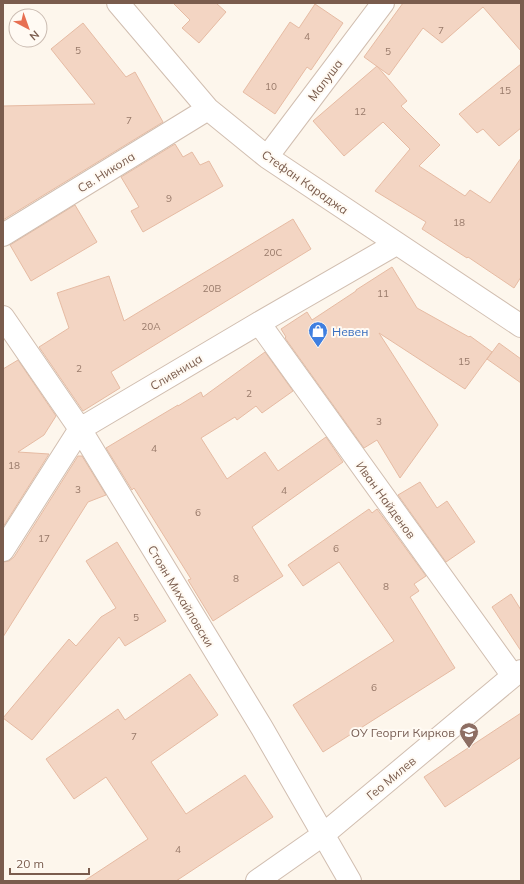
<svg xmlns="http://www.w3.org/2000/svg" width="524" height="884" viewBox="0 0 524 884" font-family="Mulish,sans-serif">
<style>
.building{fill:#f3d5c3;stroke:#e6bba3}
.lines{fill:none;stroke-linecap:round;stroke-linejoin:round}
.street-casing{stroke:#d1beb0;stroke-width:24}
.street{stroke:#fff;stroke-width:22}
.labels{text-anchor:middle;dominant-baseline:central;stroke-width:4;stroke-linejoin:round;paint-order:stroke}
.number-label{font-size:10px;fill:#987a6a}
.street-label{font-size:12px;fill:#7a5c4d;stroke:#fffaf3}
.shop-label{font-size:12px;fill:#366cbe;stroke:#fffaf3;text-anchor:start}
.education-label{font-size:12px;fill:#785e54;stroke:#fffaf3;text-anchor:end}
</style>
<rect width="100%" height="100%" fill="#fdf6ec"/>
<path class="building" d="M173,3H216L226,12L199,43L182,28L190,20Z
M403,3H521V51L483,7L442,43L423,28L389,75L364,57Z
M315,4L343,23L311,70L307,67L275,114L243,92L290,22L299,28Z
M83,23L126,77L135,72L163,122L3,220V106L95,104L51,49Z
M521,64V128L499,146L483,129L477,133L459,114Z
M377,66L407,101L401,106L440,145L419,166L465,196L470,190L490,203L521,158V277L514,288L468,257L467,258L422,229L426,222L375,191L410,149L383,122L344,156L313,121Z
M175,144L183,157L192,152L200,165L209,161L223,186L143,232L131,211L139,207L121,177Z
M75,205L97,242L31,281L10,245Z
M293,219L311,249L111,372L120,388L83,411L39,347L69,328L57,293L109,276L124,321Z
M392,267L417,308L469,337L470,336L492,352L465,389L379,333L438,425L400,478L377,440L364,448L285,338L286,337L281,329L307,312L312,320L356,291V290Z
M499,343L521,359V383L487,359Z
M265,352L293,391L262,413L256,406L237,420L235,417L201,438L227,479L265,452L278,471L326,437L343,462L252,527L283,576L213,621L188,580L191,579L134,488L132,490L106,448L178,405V406L201,392L203,397Z
M18,360L56,416L44,435L18,452L49,454L3,527V369Z
M78,456H82L106,495L88,502L3,637V562L9,561L14,557Z
M420,482L437,508L447,501L475,542L446,562L398,495Z
M369,509L372,513L377,509L426,576L414,584L419,591L410,597L455,668L323,752L293,705L394,641L339,562L303,586L288,565Z
M117,542L166,621L125,646L119,637L32,740L3,718L69,639L76,646L101,617L116,608L86,561Z
M511,594L521,610V651L492,607Z
M190,674L218,715L151,762L186,814L245,775L273,817L176,881H84L148,839L106,777L74,799L46,759L118,709L125,720Z
M521,713V757L445,807L424,777Z"/>
<g class="lines">
<defs>
<path id="street" d="M118,3L208,109L267,157L521,326
M267,157L383,3
M3,235L208,109
M3,317L80,429L262,728L350,881
M259,323L513,676
M3,550L80,429L259,323L396,244
M257,881L324,834L513,676L521,671"/>
</defs>
<use href="#street" class="street-casing"/>
<use href="#street" class="street"/>
</g>
<defs>
<symbol id="shop-pin" viewBox="-11 -11 22 30"><path d="M0 17L-7.5 6A9.5 9.5 0 1 1 7.5 6Z" fill="#3f7fe0" stroke="#fffaf3"/><path d="M-5-2.5h2.3a2.7 3.5 0 0 1 5.4 0H5L5.5 6h-11ZM-1.5-2.5h3a1.5 2.3 0 0 0-3 0Z" fill="#fff"/></symbol>
<symbol id="school-pin" viewBox="-11 -11 22 30"><path d="M0 17L-7.5 6A9.5 9.5 0 1 1 7.5 6Z" fill="#8d6e63" stroke="#fffaf3"/><path d="M0-5L7-2L0 1L-7-2ZM-4 1L0 2.5L4 1V4Q0 6-4 4Z" fill="#fff"/></symbol>
</defs>
<g fill-rule="evenodd">
<use href="#shop-pin" x="307" y="320" width="22" height="30"/>
<use href="#school-pin" x="458" y="721" width="22" height="30"/>
</g>
<g class="labels">
<g class="number-label">
<text x="441" y="30">7</text>
<text x="307" y="36">4</text>
<text x="78" y="50">5</text>
<text x="388" y="51">5</text>
<text x="271" y="86">10</text>
<text x="505" y="90">15</text>
<text x="360" y="111">12</text>
<text x="129" y="120">7</text>
<text x="169" y="198">9</text>
<text x="459" y="222">18</text>
<text x="273" y="252">20C</text>
<text x="212" y="288">20B</text>
<text x="383" y="293">11</text>
<text x="151" y="326">20A</text>
<text x="464" y="361">15</text>
<text x="79" y="368">2</text>
<text x="249" y="393">2</text>
<text x="379" y="421">3</text>
<text x="154" y="448">4</text>
<text x="14" y="465">18</text>
<text x="78" y="489">3</text>
<text x="284" y="490">4</text>
<text x="198" y="512">6</text>
<text x="44" y="538">17</text>
<text x="336" y="548">6</text>
<text x="236" y="578">8</text>
<text x="386" y="586">8</text>
<text x="136" y="617">5</text>
<text x="374" y="687">6</text>
<text x="134" y="736">7</text>
<text x="178" y="849">4</text>
</g>
<g class="street-label">
<text transform="translate(325 80) rotate(-53)">Малуша</text>
<text transform="translate(106 172) rotate(-32)">Св. Никола</text>
<text transform="translate(305 182) rotate(35)">Стефан Караджа</text>
<text transform="translate(176 372) rotate(-31)">Сливница</text>
<text transform="translate(386 500) rotate(54)">Иван Найденов</text>
<text transform="translate(181 596) rotate(59)">Стоян Михайловски</text>
<text transform="translate(391 778) rotate(-40)">Гео Милев</text>
</g>
<g class="shop-label">
<text x="332" y="331">Невен</text>
</g>
<g class="education-label">
<text x="455" y="732">ОУ Георги Кирков</text>
</g>
</g>
<rect width="524" height="884" fill="none" stroke="#7a5c4d" stroke-width="8"/>
<g transform="translate(28 28) rotate(139)"><circle r="19" fill="#fffaf3" stroke="#cabbb1"/>
<path d="M0-3L7 15L0 10L-7 15Z" fill="#e76f51"/>
<text y="-6" font-size="11" font-weight="bold" text-anchor="middle" fill="#7a5c4d">N</text>
</g>
<path d="M10 868v6h79v-6" fill="none" stroke="#7a5c4d" stroke-width="2"/>
<text x="16" y="868" font-size="12" fill="#7a5c4d" stroke="#fffaf3" stroke-width="3" paint-order="stroke">20 m</text>
</svg>
